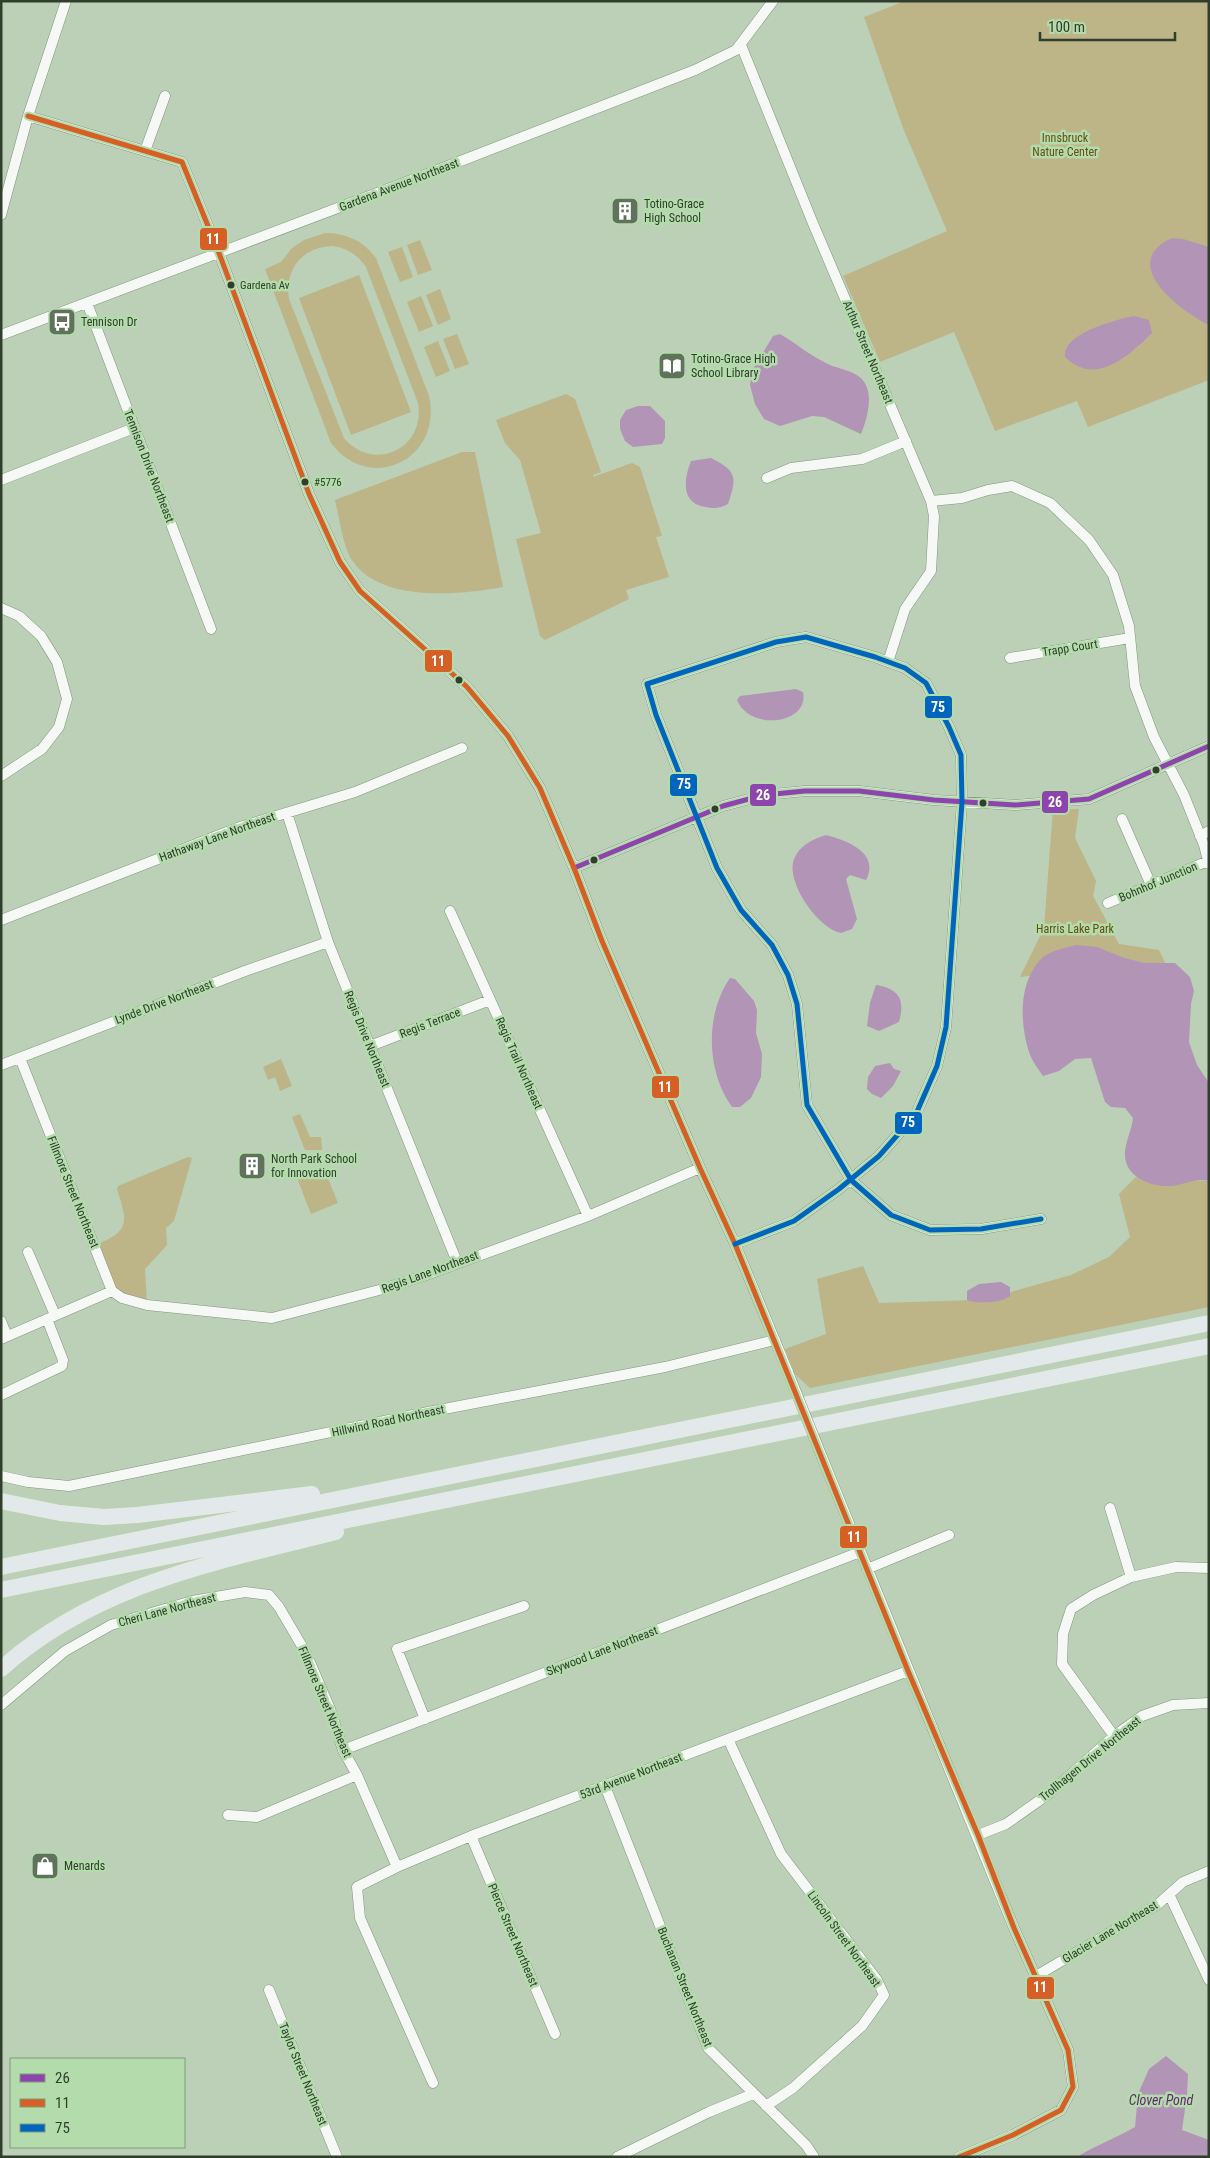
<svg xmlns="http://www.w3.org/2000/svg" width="1210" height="2158" viewBox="0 0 1210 2158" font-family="'Roboto Condensed',sans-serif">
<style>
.green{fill:#bdb488;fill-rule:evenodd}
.water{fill:#b294b7}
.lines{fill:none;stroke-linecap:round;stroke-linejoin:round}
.minor-casing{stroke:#839480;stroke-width:11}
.highway-casing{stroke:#e0eade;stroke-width:16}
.minor{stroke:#f5f8f4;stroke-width:10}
.highway{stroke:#e3e9ea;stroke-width:15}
.minor-bridge-casing{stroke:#839480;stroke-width:11;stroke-linecap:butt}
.minor-bridge{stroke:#f5f8f4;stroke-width:10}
.bus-1-casing{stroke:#b3dbac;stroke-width:9}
.bus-2-casing{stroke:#b3dbac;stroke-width:9}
.bus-3-casing{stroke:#b3dbac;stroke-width:9}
.bus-1{stroke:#8e44ad;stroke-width:5}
.bus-2{stroke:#d55f24;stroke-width:5}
.bus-3{stroke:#0065bd;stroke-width:5}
.bus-dot{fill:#2f3f2c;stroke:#b3dbac;stroke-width:2}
.labels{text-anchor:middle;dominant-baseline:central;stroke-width:5;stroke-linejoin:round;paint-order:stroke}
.bus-label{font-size:11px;fill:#2f3f2c;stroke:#b3dbac;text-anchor:start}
.park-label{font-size:12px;fill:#6a4d12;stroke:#b3dbac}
.street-label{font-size:12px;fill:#2f3f2c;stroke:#b3dbac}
.poi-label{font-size:12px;fill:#2f3f2c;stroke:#b3dbac;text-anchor:start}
.water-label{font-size:14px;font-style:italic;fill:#672672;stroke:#b3dbac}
.line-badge{stroke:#b3dbac;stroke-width:2}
.badge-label{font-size:14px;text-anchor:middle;font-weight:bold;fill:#fff}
</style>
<rect width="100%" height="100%" fill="#bbd0b6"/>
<path class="green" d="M905,1H1209V380L1088,427L1077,401L995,431L954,332L880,362L843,276L947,231L903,128L864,17Z
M325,233C347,233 363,241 376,258L429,396C443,459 370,495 331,443L265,269L281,262L292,248L304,240ZM332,246C347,248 358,255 366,267L418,403C426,449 373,473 344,438L289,299C284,269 303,247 332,246Z
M420,240L432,270L418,275L407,245Z
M402,247L413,277L400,282L388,252Z
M359,275L411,412L351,435L299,298Z
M440,289L451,319L438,325L426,295Z
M421,296L433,326L419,332L407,302Z
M457,334L469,364L455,369L443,339Z
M438,341L450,371L436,377L424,347Z
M566,394L575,399L601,472L593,475V477L632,463L640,467L662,536L656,537L669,577L626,590L629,599L545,640L540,636L516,539L541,533L520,460L505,443L496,420Z
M462,452H475L503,587C459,595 380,603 352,560C343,547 339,516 335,500Z
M1053,809H1079L1075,838L1096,881L1093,896L1119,944L1159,950L1170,973L1044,974L1020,977L1044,928Z
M281,1059L292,1086L280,1091L275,1077L268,1080L263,1067Z
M300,1114L310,1137H321L322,1150H305L292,1117Z
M188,1157L192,1158L174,1221L166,1228L167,1245L145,1269L147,1305L112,1291L100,1243C132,1230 126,1218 117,1189L118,1186Z
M324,1169L338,1203L311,1214L297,1178Z
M1136,1177L1153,1184L1193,1180L1209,1181V1307L810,1388L795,1374L785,1349L826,1334L817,1279L863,1266L879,1303L1006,1299L1011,1292L1071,1275L1109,1257L1130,1237L1119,1194Z"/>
<path class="water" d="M1172,238L1183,239L1209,247V325C1180,311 1117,263 1172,238Z
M1134,316L1149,320L1152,333C1128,356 1096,387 1065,357C1062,333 1116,320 1134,316Z
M780,334C796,343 809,355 826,363C835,368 846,369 855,374C877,385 868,417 861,434L824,417L812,416L780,426L764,419L755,404L750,385L753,369L773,336Z
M638,406H650L665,421V438L662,444L633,447L625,441L620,429V420L626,410Z
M711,458C737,471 737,477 728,504C721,508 714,509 706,507C680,503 684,479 691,461Z
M796,689L803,692C810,724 750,732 737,700L740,696Z
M826,835C848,841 880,853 866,880L850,875L846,879L857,919L852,929L841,933C818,929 783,879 795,857C801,844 814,839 826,835Z
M1076,945L1097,947L1124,958L1145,963H1175L1190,977L1194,991L1191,1004L1189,1042L1197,1065L1209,1083V1181C1193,1177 1182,1187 1167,1186C1148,1186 1126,1176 1125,1156C1124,1144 1132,1130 1133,1118L1125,1108L1111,1107L1105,1102L1091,1058L1075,1059L1059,1071L1043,1076C1038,1069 1032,1061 1029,1052C1020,1023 1018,985 1040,960C1048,951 1065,948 1076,945Z
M730,978L735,979L754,1001L757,1010L756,1033L762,1054L761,1077L751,1098L740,1107H732C706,1071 705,1014 730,978Z
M876,985C900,989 905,1000 899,1022L879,1031L867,1026L870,1003Z
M890,1063L894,1069L901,1071L893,1086L881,1098L872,1094L867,1089L868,1077L875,1066Z
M1001,1282L1010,1287V1296C1002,1303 977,1304 967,1300V1291L979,1284Z
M1166,2056L1188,2074L1187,2095L1182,2130L1209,2140V2157H1077C1096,2145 1116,2138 1135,2127L1138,2094L1149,2069Z"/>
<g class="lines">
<defs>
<path id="minor" d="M741,45L812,221L931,501L934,516L931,571L905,609L888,662
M28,116L182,162L219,253L309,494L340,562L360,591L467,687L508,736L540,788L574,868L602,941L700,1168L735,1244L788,1372
M145,151L165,96
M1,215L28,116L66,1
M87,303L211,629
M1,335L417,178L695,70L736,50L773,1
M767,478L791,468L862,459L906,441
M1,480L134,428
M931,501L962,498L988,490L1012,486L1050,503L1089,540L1113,575L1129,626L1135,686L1154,737L1184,795L1204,845L1209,864
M1,608L19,616L41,636L57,662L67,699L59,727L42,749L1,776
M1010,658L1130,638
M287,813L328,942L457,1262
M1122,819L1151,885
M1200,836L1209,831
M574,868L723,806L764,795L805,791H859L934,800L1015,805L1089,799L1209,746
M1108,903L1208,861
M450,911L588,1216
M1,920L240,827L355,792L462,748
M370,1046L490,1000
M20,1058L112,1291L122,1298L147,1305L272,1318L383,1289L426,1275L588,1216L700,1168
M1,1065L245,971L328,942
M735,1244L794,1221L839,1189L879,1156L916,1114L937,1066L946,1027L962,802L961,755L949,727L926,683L905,668L875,657L806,637L776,642L647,684L656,715L717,868L741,910L772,945L788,975L797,1004L807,1105L851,1180L891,1215L930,1230L981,1229L1041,1219
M28,1252L55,1315
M1,1321L7,1336
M1,1339L112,1291
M1,1395L62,1366L63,1360L47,1319
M822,1457L1014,1928L1068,2050L1073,2087L1061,2110L1013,2135L959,2157
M1,1476L28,1482L69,1486L423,1413L665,1367L775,1340
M1110,1508L1131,1577
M867,1569L949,1535
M1,1705L65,1651L111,1625L192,1601L245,1592L269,1595L279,1607L306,1653L330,1709L343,1750L357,1775L397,1867
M425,1719L397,1649L524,1606
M1114,1736L1062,1664L1063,1634L1071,1609L1093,1595L1131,1577L1176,1567L1209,1568
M728,1739L781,1854L877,1980L884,1995L862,2026L793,2088L766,2106
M343,1750L860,1552
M605,1786L708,2048L806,2145L814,2157
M228,1815L257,1817L357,1775
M978,1835L1006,1824L1050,1793L1114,1736L1142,1716L1173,1705L1209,1703
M471,1836L555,2034
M1169,1894L1209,1980
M1036,1976L1157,1905L1183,1882L1209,1871
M269,1990L337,2157
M433,2083L360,1918L357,1887L397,1867L471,1836L908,1671
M617,2157L709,2112L753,2094"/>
<path id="highway" d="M1,1501L60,1513L104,1517L137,1515L312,1494
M1,1567L1209,1323
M1,1590L1209,1346
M1,1669C96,1584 216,1562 336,1532"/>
</defs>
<use href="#minor" class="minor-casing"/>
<use href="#highway" class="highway-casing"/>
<use href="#minor" class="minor"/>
<use href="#highway" class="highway"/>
<defs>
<path id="minor-bridge" d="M788,1372L822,1457"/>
</defs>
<use href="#minor-bridge" class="minor-bridge-casing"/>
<use href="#minor-bridge" class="minor-bridge"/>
<defs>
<path id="bus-1" d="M574,868L723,806L764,795L805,791H859L934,800L1015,805L1089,799L1209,746"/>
<path id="bus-2" d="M28,116L182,162L219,253L309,494L340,562L360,591L467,687L508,736L540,788L574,868L602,941L700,1168L735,1244L908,1671L978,1835L1014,1928L1068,2050L1073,2087L1061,2110L1013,2135L959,2157"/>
<path id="bus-3" d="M735,1244L794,1221L839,1189L879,1156L916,1114L937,1066L946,1027L962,802L961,755L949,727L926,683L905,668L875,657L806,637L776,642L647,684L656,715L717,868L741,910L772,945L788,975L797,1004L807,1105L851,1180L891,1215L930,1230L981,1229L1041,1219"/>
</defs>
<use href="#bus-1" class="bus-1-casing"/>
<use href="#bus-2" class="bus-2-casing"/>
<use href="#bus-3" class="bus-3-casing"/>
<use href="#bus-1" class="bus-1"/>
<use href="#bus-2" class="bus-2"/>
<use href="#bus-3" class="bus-3"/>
</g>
<defs>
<symbol id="building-square" viewBox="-11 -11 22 22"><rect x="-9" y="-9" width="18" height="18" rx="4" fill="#60725c" stroke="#b3dbac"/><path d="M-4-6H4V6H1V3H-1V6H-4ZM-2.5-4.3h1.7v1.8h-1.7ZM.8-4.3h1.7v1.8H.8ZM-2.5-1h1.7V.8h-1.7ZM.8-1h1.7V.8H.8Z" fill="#fff"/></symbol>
<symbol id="bus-square" viewBox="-11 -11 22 22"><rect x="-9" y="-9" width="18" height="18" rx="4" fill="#60725c" stroke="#b3dbac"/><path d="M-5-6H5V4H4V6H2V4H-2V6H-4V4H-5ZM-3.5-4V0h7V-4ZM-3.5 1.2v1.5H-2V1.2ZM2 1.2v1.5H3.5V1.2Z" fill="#fff"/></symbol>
<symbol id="library-square" viewBox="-11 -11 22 22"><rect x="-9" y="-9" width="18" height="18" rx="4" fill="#60725c" stroke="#b3dbac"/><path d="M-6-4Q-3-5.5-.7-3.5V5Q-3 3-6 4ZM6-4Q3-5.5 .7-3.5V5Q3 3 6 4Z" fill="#fff"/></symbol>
<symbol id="shop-square" viewBox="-11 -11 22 22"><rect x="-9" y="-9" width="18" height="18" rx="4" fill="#60725c" stroke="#b3dbac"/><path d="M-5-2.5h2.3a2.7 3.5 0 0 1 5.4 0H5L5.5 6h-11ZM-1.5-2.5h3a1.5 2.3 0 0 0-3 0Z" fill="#fff"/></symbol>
</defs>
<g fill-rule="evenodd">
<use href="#building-square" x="609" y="195" width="32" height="32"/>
<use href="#bus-square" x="46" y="306" width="32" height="32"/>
<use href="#library-square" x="656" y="350" width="32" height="32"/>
<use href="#building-square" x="236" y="1150" width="32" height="32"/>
<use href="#shop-square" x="29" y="1850" width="32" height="32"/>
</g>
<g class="bus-dot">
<circle cx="231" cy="285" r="4.5"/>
<circle cx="305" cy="482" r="4.5"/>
<circle cx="459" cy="680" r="4.5"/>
<circle cx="1156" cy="770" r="4.5"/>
<circle cx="983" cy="803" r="4.5"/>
<circle cx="715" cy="809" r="4.5"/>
<circle cx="594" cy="860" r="4.5"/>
</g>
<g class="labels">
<g class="bus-label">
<text x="240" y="285">Gardena Av</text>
<text x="314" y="482">#5776</text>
</g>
<g class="park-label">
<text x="1065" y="138">Innsbruck<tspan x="1065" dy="14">Nature Center</tspan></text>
<text x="1075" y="929">Harris Lake Park</text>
</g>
<g class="street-label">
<text transform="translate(399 185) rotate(-21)">Gardena Avenue Northeast</text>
<text transform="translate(868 352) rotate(67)">Arthur Street Northeast</text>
<text transform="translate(149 466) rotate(69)">Tennison Drive Northeast</text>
<text transform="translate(1070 648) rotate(-9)">Trapp Court</text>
<text transform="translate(217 837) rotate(-20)">Hathaway Lane Northeast</text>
<text transform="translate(1158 882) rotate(-23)">Bohnhof Junction</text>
<text transform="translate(164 1002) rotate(-21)">Lynde Drive Northeast</text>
<text transform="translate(430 1023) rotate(-21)">Regis Terrace</text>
<text transform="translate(367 1039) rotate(68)">Regis Drive Northeast</text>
<text transform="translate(519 1063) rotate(66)">Regis Trail Northeast</text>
<text transform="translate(73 1192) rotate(68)">Fillmore Street Northeast</text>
<text transform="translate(430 1272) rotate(-20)">Regis Lane Northeast</text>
<text transform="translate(388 1421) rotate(-12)">Hillwind Road Northeast</text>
<text transform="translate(167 1610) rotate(-15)">Cheri Lane Northeast</text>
<text transform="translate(602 1651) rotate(-21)">Skywood Lane Northeast</text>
<text transform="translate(325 1702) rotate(67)">Fillmore Street Northeast</text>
<text transform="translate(1090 1759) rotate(-39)">Trollhagen Drive Northeast</text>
<text transform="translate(631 1776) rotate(-21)">53rd Avenue Northeast</text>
<text transform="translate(1110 1932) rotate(-31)">Glacier Lane Northeast</text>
<text transform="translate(513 1935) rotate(67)">Pierce Street Northeast</text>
<text transform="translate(844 1939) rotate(54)">Lincoln Street Northeast</text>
<text transform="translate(685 1987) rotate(68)">Buchanan Street Northeast</text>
<text transform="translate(303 2074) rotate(68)">Taylor Street Northeast</text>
</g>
<g class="poi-label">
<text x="644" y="204">Totino-Grace<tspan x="644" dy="14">High School</tspan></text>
<text x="81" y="322">Tennison Dr</text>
<text x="691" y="359">Totino-Grace High<tspan x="691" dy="14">School Library</tspan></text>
<text x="271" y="1159">North Park School<tspan x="271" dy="14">for Innovation</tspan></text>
<text x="64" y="1866">Menards</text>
</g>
<g class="water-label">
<text x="1161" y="2100">Clover Pond</text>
</g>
</g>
<g class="line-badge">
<rect x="199" y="227" width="29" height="24" rx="5" fill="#d55f24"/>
<rect x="424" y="649" width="29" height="24" rx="5" fill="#d55f24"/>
<rect x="924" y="695" width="29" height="24" rx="5" fill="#0065bd"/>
<rect x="669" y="773" width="29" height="24" rx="5" fill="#0065bd"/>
<rect x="749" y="783" width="28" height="24" rx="5" fill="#8e44ad"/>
<rect x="1041" y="790" width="28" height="24" rx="5" fill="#8e44ad"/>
<rect x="651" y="1075" width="29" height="24" rx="5" fill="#d55f24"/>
<rect x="894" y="1111" width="29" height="24" rx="5" fill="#0065bd"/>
<rect x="839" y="1525" width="29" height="24" rx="5" fill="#d55f24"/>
<rect x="1026" y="1976" width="29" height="24" rx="5" fill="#d55f24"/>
</g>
<g class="badge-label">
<text x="213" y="244">11</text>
<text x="438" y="666">11</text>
<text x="938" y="712">75</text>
<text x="684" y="789">75</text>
<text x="763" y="800">26</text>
<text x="1055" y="807">26</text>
<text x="665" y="1092">11</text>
<text x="908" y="1127">75</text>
<text x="854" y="1542">11</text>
<text x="1040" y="1992">11</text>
</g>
<rect width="1210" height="2158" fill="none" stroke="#2f3f2c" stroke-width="5"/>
<rect x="10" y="2058" width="175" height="90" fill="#b3dbac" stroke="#7e9d79"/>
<rect x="20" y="2074" width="25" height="8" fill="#8e44ad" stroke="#7e9d79"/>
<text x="55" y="2083" font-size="15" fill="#2f3f2c">26</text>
<rect x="20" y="2099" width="25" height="8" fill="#d55f24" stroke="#7e9d79"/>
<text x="55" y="2108" font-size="15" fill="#2f3f2c">11</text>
<rect x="20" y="2124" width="25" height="8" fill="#0065bd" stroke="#7e9d79"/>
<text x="55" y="2133" font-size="15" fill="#2f3f2c">75</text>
<path d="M1040 32v8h135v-8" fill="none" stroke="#2f3f2c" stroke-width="2.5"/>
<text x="1048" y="32" font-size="15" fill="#2f3f2c" stroke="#b3dbac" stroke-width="4" paint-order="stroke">100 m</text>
</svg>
